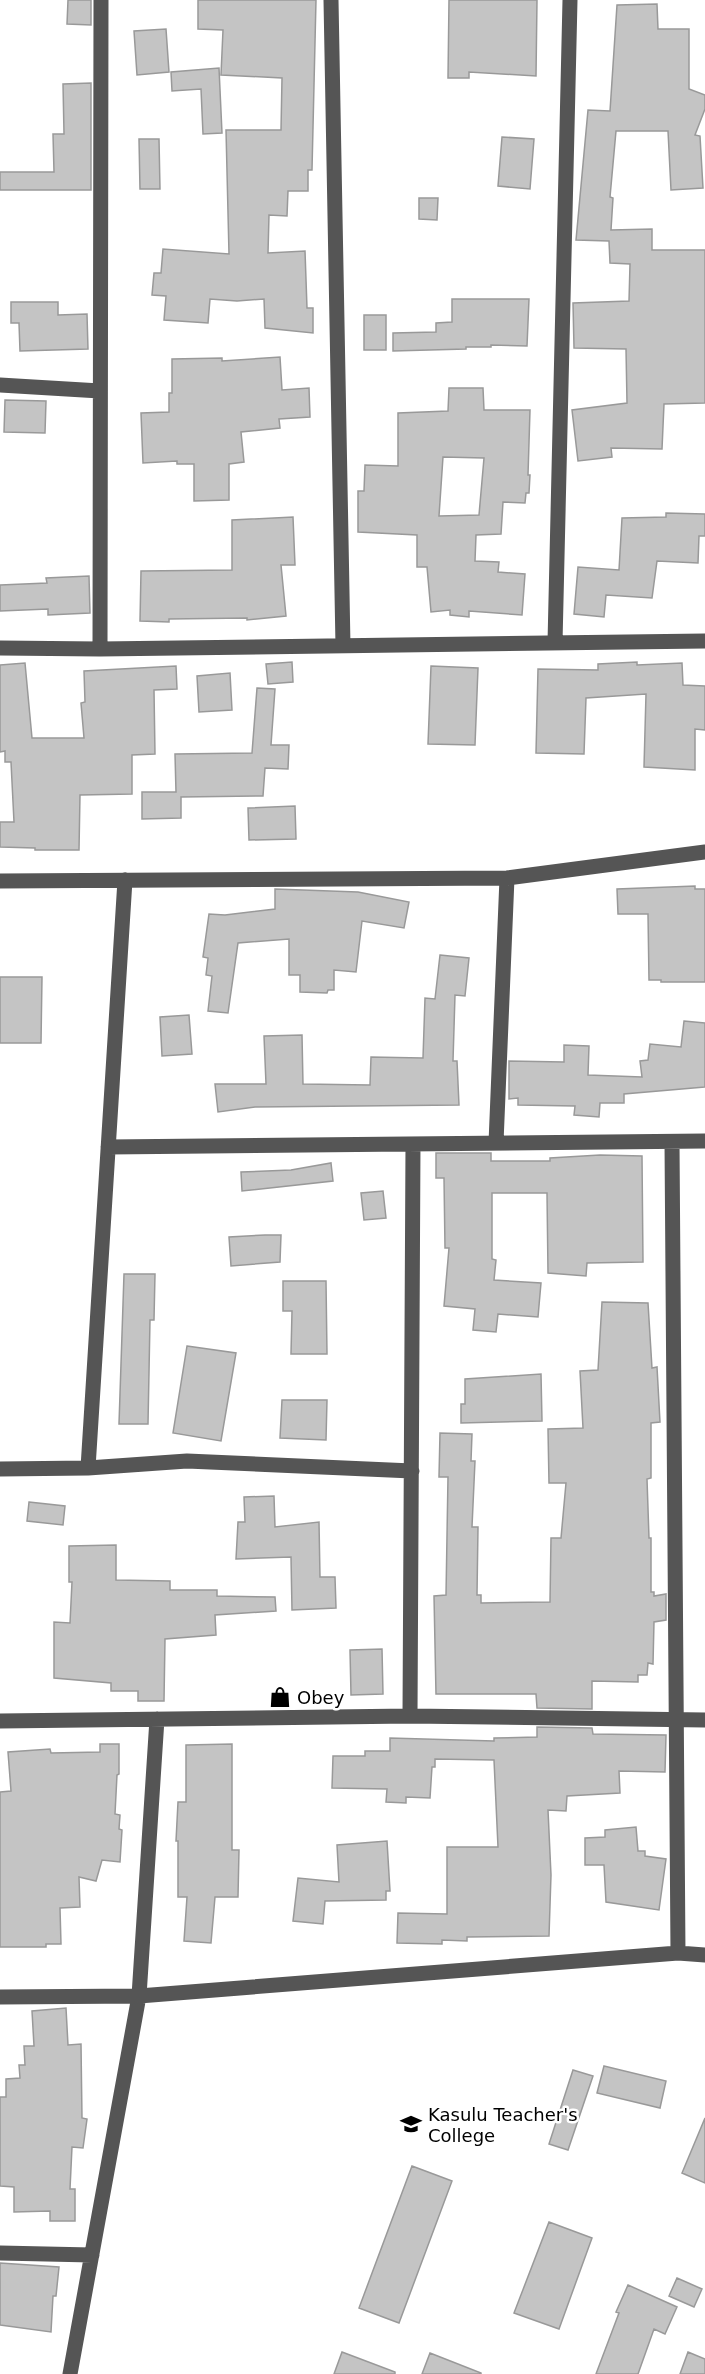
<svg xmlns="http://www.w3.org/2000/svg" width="705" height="2374" viewBox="0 0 705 2374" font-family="'DejaVu Sans',sans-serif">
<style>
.building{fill:#c4c4c4;stroke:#999;stroke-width:1.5;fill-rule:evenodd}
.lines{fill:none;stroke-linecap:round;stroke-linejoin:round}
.minor{stroke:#555;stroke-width:15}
.labels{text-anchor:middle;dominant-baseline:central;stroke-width:5;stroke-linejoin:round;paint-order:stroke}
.poi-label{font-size:18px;fill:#000;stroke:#fff;text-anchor:start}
</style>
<rect width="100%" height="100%" fill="#fff"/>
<path class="building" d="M68,0H91V25L67,24Z
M198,0H316L312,170H308V191H288L287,216L269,215L268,253L305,251L307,308H313V333L265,328L264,299L237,301L210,299L208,323L164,320L166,296L152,295L154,273H161L163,249L229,254L226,130H281L282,78L221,75L223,30L198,29Z
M449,0H537L536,76L469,72V78H448Z
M657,4L658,29H689V89L705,95V109L695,135L700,136L703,188L671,190L668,131H616L610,197L613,198L611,230L652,229V250H705V403L664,404L662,449L611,448L612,457L578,461L572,410L627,403L626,349L574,348L573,303L629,301L630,264L610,263L609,241L576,240L588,110L610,111L617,5Z
M166,29L169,72L137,75L134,31Z
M219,68L222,133L203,134L201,89L172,91L171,72Z
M91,83V190H0V172H54L53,134H64L63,84Z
M502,137L534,139L530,189L498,186Z
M139,139H159L160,189H140Z
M419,198H438L437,220L419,219Z
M452,299H529L527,346L491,345V347H466V349L393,351V333L436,332V323L452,322Z
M11,302H58V315L87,314L88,349L20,351L19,323H11Z
M364,315H386V350H364Z
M280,357L282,390L309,388L310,417L279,419L280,428L241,432L244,462L229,464V500L194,501V464H177V461L143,463L141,413L169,412V393H172V359L222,358V361Z
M449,388H483L484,410H530L528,475H530L529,493H526L525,503L503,502L501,534L476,535L475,561L499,562L498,572L525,574L522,615L469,611V617L450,615V610L431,612L427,567H417V535L358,532V491H364L365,465L398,466V413L448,411ZM443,457L484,458L479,515L439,516Z
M5,400L46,401L45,433L4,432Z
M666,513L705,514V536H699L698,563L657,561L652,598L606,595L604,617L574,614L578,567L619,570L622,518L666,517Z
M293,517L295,565H281L286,616L247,620V618L169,619V622L140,621L141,571L232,570V520Z
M89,576L90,613L48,615V609L0,611V585L47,583L46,578Z
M292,662L293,682L268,684L266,664Z
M637,662V665L682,663L683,685L705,686V730L695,729V770L644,767L646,694L586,698L584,754L536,753L538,669L598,670V664Z
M25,663L32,738H84L81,703L85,702L84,671L176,666L177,689L154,690L155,754L132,755V794L80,795L79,850H35V848L0,847V822H14L11,762H5V751L0,752V665Z
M431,666L478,668L475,745L428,744Z
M230,673L232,710L199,712L197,676Z
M257,688L275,689L271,745H289L288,769L265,768L263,796L181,797V818L142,819V792H176L175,754L252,753Z
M295,806L296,839L249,840L248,808Z
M695,886V889H705V982H661V980H649L648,914H618L617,889Z
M275,889L358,892L409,902L404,928L362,921L356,972L334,970V990H328L327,993L300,992V975H289V939L238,943L228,1013L208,1011L212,976L206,975L208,958L203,957L209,914L225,915L275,909Z
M440,955L469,958L465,996L455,995L453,1061H457L459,1105L255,1107L218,1112L215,1084H266L264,1036L302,1035L303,1084L370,1085L371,1057L423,1058L425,998L435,999Z
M0,977H42L41,1043H0Z
M189,1015L192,1054L162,1056L160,1017Z
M684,1021L705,1023V1087L624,1094V1103H600L599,1117L574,1115L575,1106L518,1105V1098L509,1099V1061L564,1062V1045L589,1046L588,1075L642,1077L640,1061L648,1060L650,1044L681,1047Z
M436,1153H491V1161H550V1158L600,1155L642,1156L643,1262L587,1263L586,1276L548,1273L547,1193H492V1259L496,1260L494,1280L541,1283L538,1317L498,1314L496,1332L473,1330L475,1309L444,1306L449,1248H445L444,1178H436Z
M331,1163L333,1181L242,1191L241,1172L291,1170Z
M383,1191L386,1218L364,1220L361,1193Z
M265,1235H281L280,1262L231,1266L229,1237Z
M124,1274H155L154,1320H150L148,1424H119Z
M283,1281H326L327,1354H291L292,1311H283Z
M602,1302L648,1303L652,1368L657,1367L660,1422L651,1423V1478L647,1479L649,1538H651V1592H654V1596L666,1594V1620L654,1622L653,1664L648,1663L647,1675H638V1682L592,1681V1709L537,1708L536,1694H436L434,1596L446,1595L448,1477H439L440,1433L472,1434L471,1461H475L472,1527H478L477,1595H481V1603L550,1602L551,1538H561L566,1483H549L548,1429L583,1428L580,1371L598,1370Z
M187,1346L236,1353L221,1441L173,1433Z
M541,1374L542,1421L461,1423V1404H465V1379Z
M282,1400H327L326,1440L280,1438Z
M274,1496L275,1527L319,1522L320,1577H335L336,1608L292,1610L291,1557L236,1559L238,1522H245L244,1497Z
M29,1502L65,1506L63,1525L27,1521Z
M116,1545V1580L170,1581V1590H217V1596L275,1597L276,1611L215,1615L216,1635L165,1639L164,1701H138V1691H111V1683L54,1678V1622L70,1623L72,1582H69V1546Z
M382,1649L383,1694L351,1695L350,1650Z
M537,1727L592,1728L593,1734L666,1735L665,1772L619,1771L620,1793L567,1796L566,1811L548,1810L551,1875L549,1936L467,1937V1941L442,1940V1944L397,1943L398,1913L447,1914V1847H498L494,1760L435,1759V1767H432L430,1798L406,1797V1803L386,1802L387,1789L332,1788L333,1756H365V1751H390V1738L494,1741V1738L537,1737Z
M100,1744H119V1774L117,1775L115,1814L120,1815L119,1829L122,1830L120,1862L102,1860L96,1881L79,1877L80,1907L60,1908L61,1944H46V1947H0V1792L11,1791L8,1752L50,1749L51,1753L100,1752Z
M232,1744V1850H239L238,1897H215L211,1943L184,1941L187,1897H178V1841H176L178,1802H186V1745Z
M636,1827L638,1851H645V1856L666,1859L659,1910L606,1902L604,1865H585V1838L605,1837V1830Z
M387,1841L390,1891H386V1900L325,1901L323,1924L293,1921L298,1878L339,1882L337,1845Z
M66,2008L68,2045L81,2044L82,2118L87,2119L83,2148L72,2147L70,2189H75V2221H50V2211L14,2212V2187L0,2186V2097H6V2079L20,2078L19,2065H25L24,2046H34L32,2011Z
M604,2066L666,2081L660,2108L597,2093Z
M573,2070L593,2076L568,2150L549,2144Z
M705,2118V2183L682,2173Z
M412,2166L452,2181L399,2323L359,2308Z
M549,2222L592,2238L559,2329L514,2313Z
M0,2263L59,2267L56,2296H53L51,2332L0,2325Z
M677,2278L702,2289L694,2307L669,2296Z
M628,2285L677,2307L665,2334L654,2329L638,2374H596L619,2313L616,2312Z
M342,2352L395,2372V2374H334Z
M688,2352L705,2359V2374H680Z
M430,2353L481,2373V2374H422Z"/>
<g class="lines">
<path class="minor" d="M331,0L343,646
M0,385L100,391
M555,643L570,0
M0,648L100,649L705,641
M100,649L101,0
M0,881L507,878L705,852
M672,1142L678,1953
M496,1143L507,878
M108,1147L705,1141
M88,1468L125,880
M0,1469L88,1468L187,1461L412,1471
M410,1716L413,1144
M0,1721L410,1716L705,1720
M0,1997L139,1996L678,1953L705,1955
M0,2253L92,2255
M70,2374L139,1996L157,1719"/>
</g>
<defs>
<symbol id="shop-bare" viewBox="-9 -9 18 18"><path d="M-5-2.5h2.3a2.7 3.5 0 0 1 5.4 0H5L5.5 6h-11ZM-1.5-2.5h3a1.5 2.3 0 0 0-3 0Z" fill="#000" stroke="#fff" stroke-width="2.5" paint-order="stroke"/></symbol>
<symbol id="university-bare" viewBox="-9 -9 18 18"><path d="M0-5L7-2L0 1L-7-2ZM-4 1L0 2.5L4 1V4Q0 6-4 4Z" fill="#000" stroke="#fff" stroke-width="2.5" paint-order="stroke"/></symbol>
</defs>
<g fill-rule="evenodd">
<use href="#shop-bare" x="265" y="1682" width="30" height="30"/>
<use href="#university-bare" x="396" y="2109" width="30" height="30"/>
</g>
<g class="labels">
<g class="poi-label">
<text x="297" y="1697">Obey</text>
<text x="428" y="2114">Kasulu Teacher's<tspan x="428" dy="21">College</tspan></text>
</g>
</g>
</svg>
